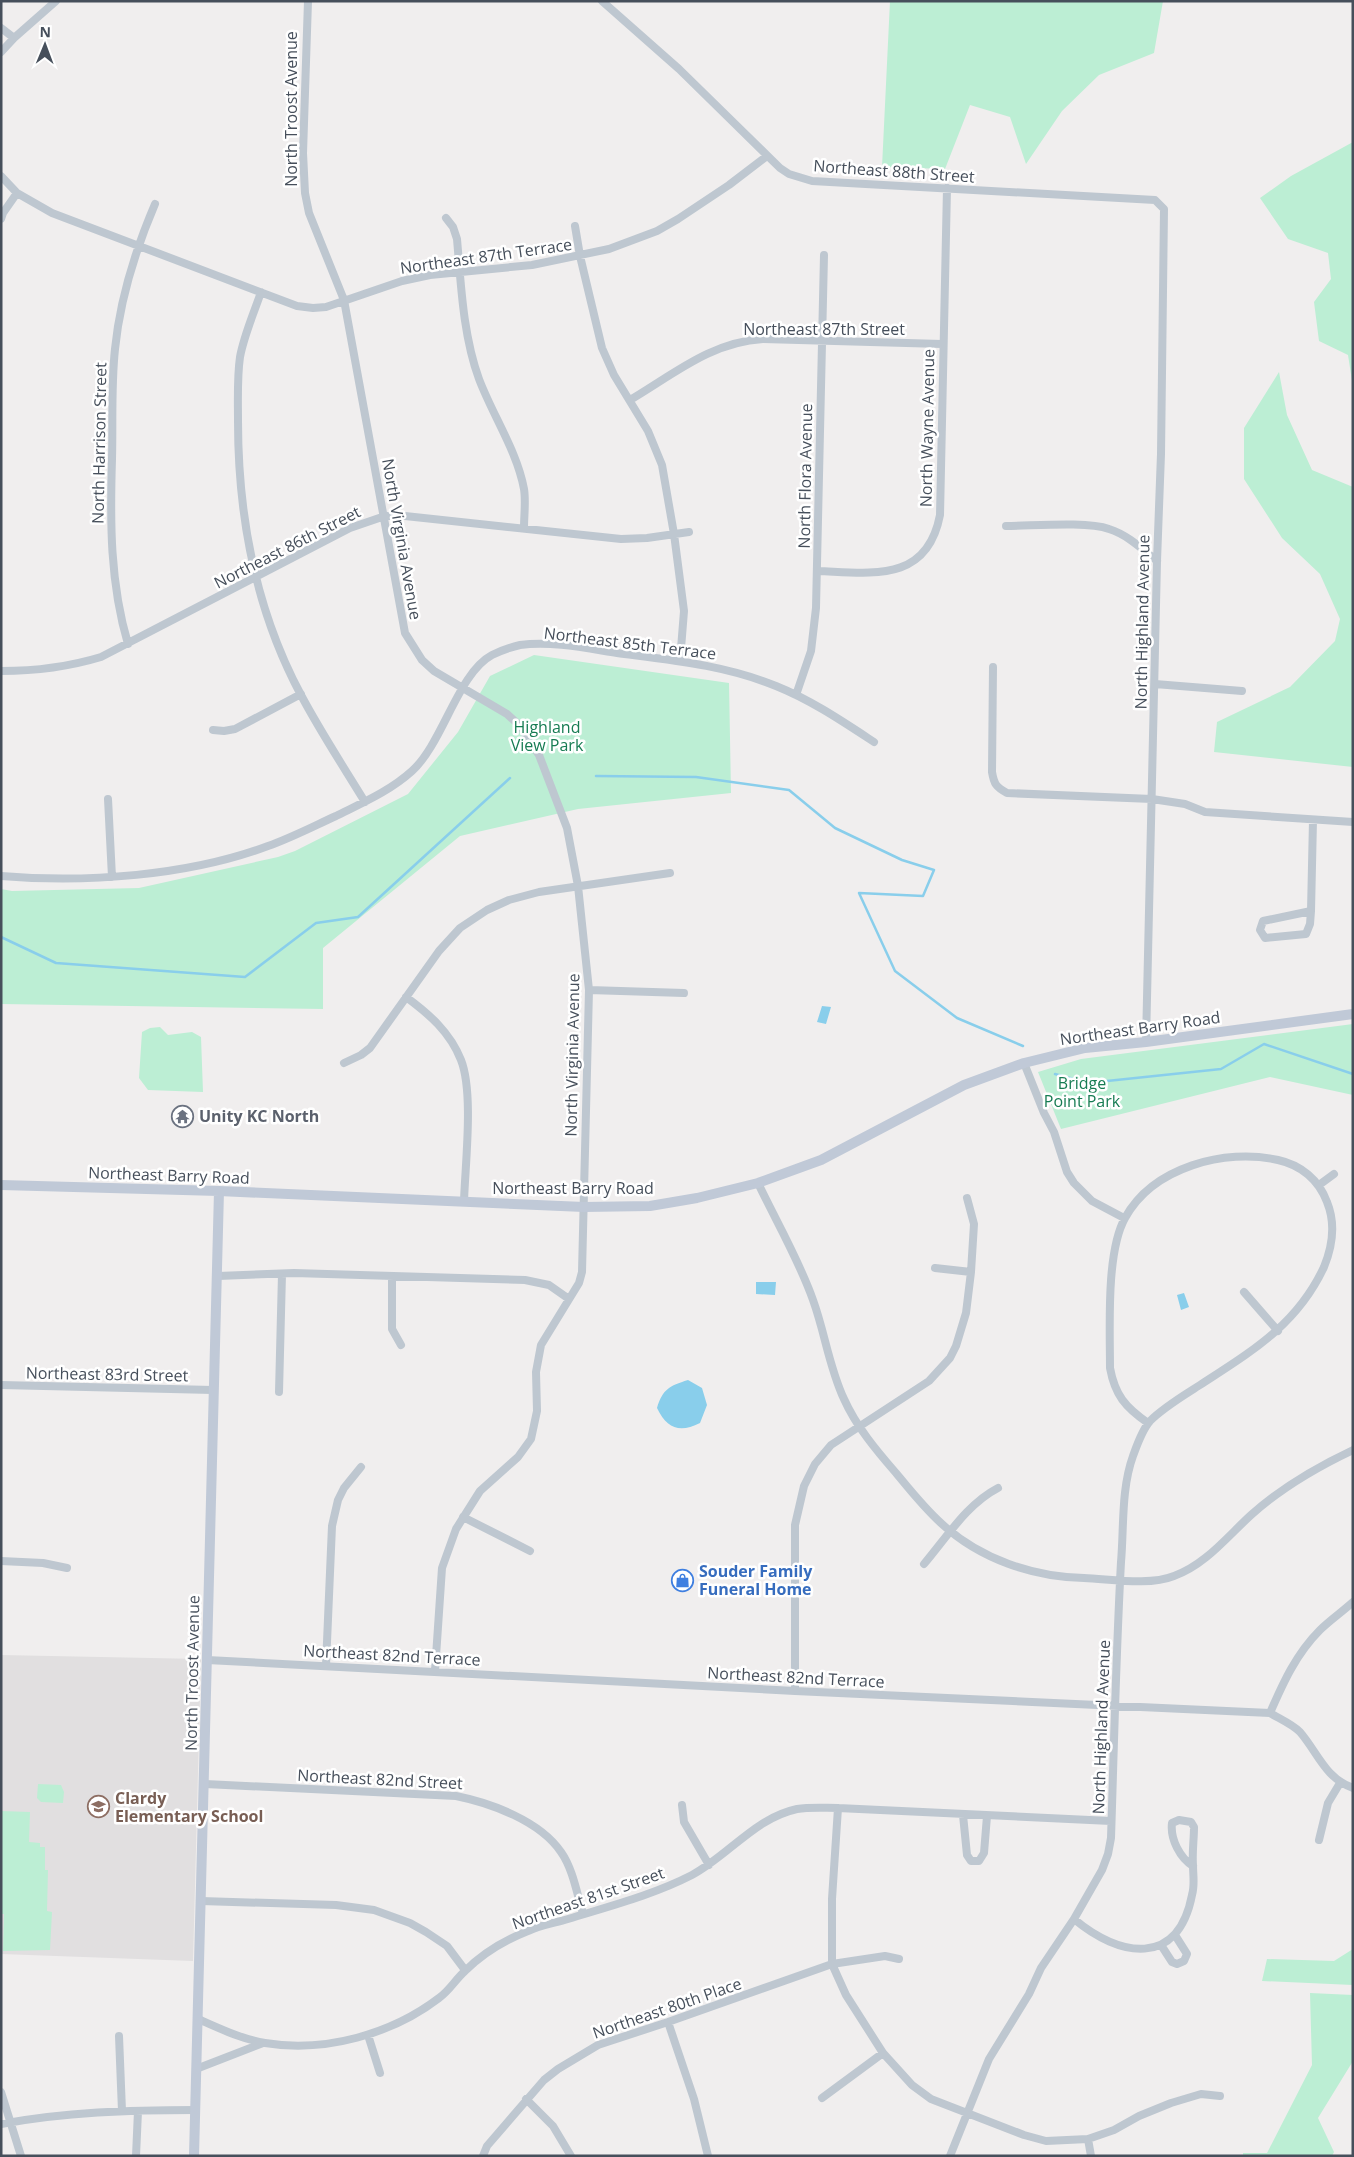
<svg xmlns="http://www.w3.org/2000/svg" width="1354" height="2157" viewBox="0 0 1354 2157" font-family="'Open Sans',sans-serif">
<style>
.education{fill:#e1dfe0}
.green{fill:#bceed4}
.water{fill:#89ceeb}
.lines{fill:none;stroke-linecap:round;stroke-linejoin:round}
.stream{stroke:#89ceeb;stroke-width:2.5}
.street{stroke:#bec7d0;stroke-width:8}
.secondary{stroke:#c0c9d7;stroke-width:10}
.labels{text-anchor:middle;dominant-baseline:central;stroke-width:5;stroke-linejoin:round;paint-order:stroke}
.street-label{font-size:16px;fill:#464f5b;stroke:#fff}
.park-label{font-size:16px;fill:#177c53;stroke:#fff}
.worship-label{font-size:16px;font-weight:bold;fill:#5b616d;stroke:#fff;text-anchor:start}
.shop-label{font-size:16px;font-weight:bold;fill:#366cbe;stroke:#fff;text-anchor:start}
.education-label{font-size:16px;font-weight:bold;fill:#785e54;stroke:#fff;text-anchor:start}
</style>
<rect width="100%" height="100%" fill="#f0eeee"/>
<path class="education" d="M1,1655L201,1659L193,1961L1,1954Z"/>
<path class="green" d="M890,1H1163L1154,53L1099,75L1062,111L1026,164L1010,117L970,105L945,169L882,167Z
M1353,142V387L1348,355L1319,341L1314,302L1331,279L1328,253L1288,239L1260,198L1291,176Z
M1279,372L1287,415L1312,470L1353,487V767L1214,752L1217,722L1290,687L1335,641L1340,619L1320,574L1282,538L1244,479V428Z
M534,655L729,683L731,793L578,809L460,836L323,948V1009L1,1004V889L12,891L139,888L278,857L295,851L408,794L458,732L490,676Z
M1353,1024V1095L1270,1077L1061,1129L1038,1072L1081,1059Z
M160,1027L168,1035L192,1032L201,1037L203,1092L148,1090L139,1078L142,1032L150,1028Z
M38,1784L61,1785L64,1792L63,1803L41,1802L37,1798Z
M1,1811L30,1812L29,1842L40,1843V1847H45V1870H48L47,1911L52,1912L50,1950L3,1951L4,1914H1Z
M1353,1949V1985L1262,1981L1267,1959L1334,1961Z
M1310,1993L1353,1995V2061L1318,2118L1334,2152L1332,2156H1243V2153H1267L1312,2065Z"/>
<path class="water" d="M822,1006L831,1007L826,1024L817,1022Z
M756,1282H776L775,1295L756,1294Z
M1184,1293L1189,1307L1181,1310L1177,1295Z
M688,1380L702,1388L707,1405L700,1423C680,1433 667,1429 657,1408C663,1389 669,1386 688,1380Z"/>
<g class="lines">
<path class="stream" d="M596,776L696,777L789,790L835,828L902,860L934,870L923,896L859,893L895,971L957,1018L1023,1046
M1,937L56,963L245,977L316,923L358,917L510,778
M1055,1074L1088,1083L1221,1069L1264,1044L1353,1074"/>
<path class="street" d="M308,1L303,153L305,193L309,213L344,300L405,633L422,660L434,671L507,714L520,726L539,755L567,828L578,886L589,990L582,1272L579,1283L541,1345L536,1372L537,1411L531,1439L518,1457L480,1491L456,1529L442,1568L435,1671
M602,1L679,69L780,168L789,174L812,181L1155,200L1164,209L1161,454L1157,561L1146,1042
M1,28L14,38
M1,52L14,38L56,1
M1,176L17,193L52,213L297,306L313,308L326,307L402,281L430,275L532,265L609,249L657,231L678,219L729,185L767,156
M446,218L453,227L457,239C461,285 463,335 479,379C493,416 517,451 524,489C526,501 524,515 524,528
M1,219L3,213L17,193
M575,226L580,256L602,348L614,375L648,431L662,465L674,534L684,611L680,661
M261,292C254,313 244,335 240,357C237,378 238,400 238,421C238,515 256,611 301,695C320,731 343,766 365,802
M630,400C674,374 711,342 763,339L942,344
M1006,526C1032,526 1087,521 1109,529C1128,535 1142,549 1157,561
M818,571C872,573 927,583 940,515L947,188
M128,644C110,583 110,522 112,459C113,423 111,386 115,349C120,299 135,251 155,204
M993,667L992,772C994,784 996,787 1007,793L1152,799L1185,804L1205,812L1353,822
M1,671C36,671 68,667 101,657L350,528L385,516H405L621,539L647,538L689,532
M1155,684L1242,691
M796,695L811,651L816,608L824,255
M213,730L224,731L235,729L301,694
M108,799L112,877
M1,876C86,883 188,876 268,846C291,838 314,826 336,816C362,803 390,791 412,771C443,743 458,673 492,655C500,651 511,647 520,645C552,641 585,648 617,653C671,660 725,665 776,686C811,700 842,721 874,742
M1311,911L1263,921L1260,930L1265,938L1306,934L1310,924L1311,911L1313,820
M589,990L684,993
M406,997C429,1014 450,1032 461,1060C474,1093 465,1165 464,1202
M344,1063L361,1055L370,1048L439,951L460,928L487,910L509,900L539,892L670,873
M1024,1063L1044,1113L1054,1132L1067,1172L1074,1183L1092,1201L1124,1218
M758,1183C776,1221 799,1260 813,1300C825,1333 829,1367 844,1399C856,1426 876,1450 896,1473C910,1490 925,1509 942,1524C980,1559 1033,1577 1084,1578C1111,1579 1149,1586 1174,1576C1205,1565 1227,1537 1251,1515C1281,1488 1317,1467 1353,1450
M1319,1185L1334,1174
M935,1268L971,1272
M218,1276L294,1273L525,1280L549,1285L569,1299
M392,1276V1329L401,1345
M1244,1292L1278,1331
M1,1385L213,1390
M279,1392L282,1274
M463,1517L530,1551
M1,1561L43,1563L67,1568
M924,1564C947,1537 967,1504 998,1488
M207,1660L795,1691L1270,1713C1280,1719 1292,1724 1300,1732C1318,1753 1325,1778 1353,1788
M326,1665L332,1526L338,1500L344,1488L361,1467
M795,1691V1525L804,1486L815,1464L831,1445L929,1381L950,1358L956,1346L966,1313L971,1272L974,1224L967,1198
M1270,1713C1283,1683 1296,1654 1320,1630C1330,1620 1342,1612 1353,1602
M205,1784L456,1796C491,1803 540,1821 561,1852C573,1869 577,1894 583,1914
M682,1805L684,1822L709,1865
M838,1808L832,1899V1964L846,1995L883,2053L912,2085L931,2099L1024,2135L1046,2141L1088,2139L1114,2130L1139,2116L1171,2103L1201,2094L1220,2096
M963,1815L967,1855L971,1861H979L984,1853L987,1816
M1319,1840L1328,1803L1340,1783
M201,1901L336,1905L374,1910L410,1923L426,1932L447,1946L465,1970
M1074,1919C1119,1957 1178,1968 1192,1895C1195,1885 1193,1876 1193,1865C1192,1852 1194,1840 1194,1827L1191,1822L1179,1820L1172,1823C1170,1839 1180,1858 1193,1866
M1161,1945L1172,1962L1177,1964L1184,1961L1187,1954L1175,1935
M198,2019C219,2028 241,2039 265,2043C325,2053 392,2034 439,1998C450,1990 455,1980 465,1971C482,1954 505,1940 528,1931C541,1925 555,1923 568,1919C610,1906 653,1895 692,1875C729,1855 755,1818 797,1809C810,1807 824,1808 838,1808L1111,1821
M668,2022L694,2099L708,2156
M368,2035L380,2073
M119,2036L122,2111
M196,2069L263,2043
M1,2092L21,2156
M822,2098L883,2053
M526,2099L553,2126L571,2156
M1,2124C65,2112 130,2110 195,2110
M1088,2139L1091,2156
M136,2156L138,2111
M483,2156L487,2146L544,2080L558,2069L598,2045L668,2022L832,1964L885,1956L899,1959
M950,2156L989,2059L1029,1994L1041,1968L1074,1919L1102,1870L1108,1854L1111,1838C1114,1746 1116,1654 1121,1562C1124,1528 1121,1489 1133,1456C1137,1445 1142,1430 1150,1421C1164,1407 1183,1396 1200,1385C1252,1351 1297,1325 1324,1267C1333,1245 1336,1224 1327,1202C1319,1180 1301,1165 1278,1160C1225,1148 1153,1167 1125,1218C1106,1252 1110,1328 1110,1368C1115,1395 1125,1407 1148,1423"/>
<path class="secondary" d="M1,1185L219,1191L584,1207L650,1206L697,1198L758,1183L821,1160L964,1085L1024,1063L1085,1048L1146,1042L1353,1014
M194,2156L219,1191"/>
</g>
<defs>
<symbol id="temple-ring" viewBox="-11 -11 22 22"><circle r="9.5" fill="#fff" stroke="#6b7280" stroke-width="1.5"/><path d="M0-6L5-2H3V0L6.5 2.5H4V6H1.5V3h-3V6H-4V2.5H-6.5L-3 0V-2H-5Z" fill="#6b7280"/></symbol>
<symbol id="shop-ring" viewBox="-11 -11 22 22"><circle r="9.5" fill="#fff" stroke="#3f7fe0" stroke-width="1.5"/><path d="M-5-2.5h2.3a2.7 3.5 0 0 1 5.4 0H5L5.5 6h-11ZM-1.5-2.5h3a1.5 2.3 0 0 0-3 0Z" fill="#3f7fe0"/></symbol>
<symbol id="school-ring" viewBox="-11 -11 22 22"><circle r="9.5" fill="#fff" stroke="#8d6e63" stroke-width="1.5"/><path d="M0-5L7-2L0 1L-7-2ZM-4 1L0 2.5L4 1V4Q0 6-4 4Z" fill="#8d6e63"/></symbol>
</defs>
<g fill-rule="evenodd">
<use href="#temple-ring" x="170" y="1104" width="25" height="25"/>
<use href="#shop-ring" x="670" y="1568" width="25" height="25"/>
<use href="#school-ring" x="86" y="1794" width="25" height="25"/>
</g>
<g class="labels">
<g class="street-label">
<text transform="translate(291 109) rotate(-90)">North Troost Avenue</text>
<text transform="translate(894 171) rotate(4)">Northeast 88th Street</text>
<text transform="translate(486 256) rotate(-8)">Northeast 87th Terrace</text>
<text x="824" y="329">Northeast 87th Street</text>
<text transform="translate(927 428) rotate(-89)">North Wayne Avenue</text>
<text transform="translate(99 443) rotate(-89)">North Harrison Street</text>
<text transform="translate(805 476) rotate(-89)">North Flora Avenue</text>
<text transform="translate(402 539) rotate(80)">North Virginia Avenue</text>
<text transform="translate(287 547) rotate(-27)">Northeast 86th Street</text>
<text transform="translate(1142 622) rotate(-89)">North Highland Avenue</text>
<text transform="translate(630 643) rotate(7)">Northeast 85th Terrace</text>
<text transform="translate(1140 1028) rotate(-8)">Northeast Barry Road</text>
<text transform="translate(572 1055) rotate(-89)">North Virginia Avenue</text>
<text transform="translate(169 1175) rotate(2)">Northeast Barry Road</text>
<text x="573" y="1188">Northeast Barry Road</text>
<text transform="translate(107 1374) rotate(1)">Northeast 83rd Street</text>
<text transform="translate(392 1655) rotate(3)">Northeast 82nd Terrace</text>
<text transform="translate(192 1673) rotate(-89)">North Troost Avenue</text>
<text transform="translate(796 1677) rotate(3)">Northeast 82nd Terrace</text>
<text transform="translate(1101 1727) rotate(-88)">North Highland Avenue</text>
<text transform="translate(380 1779) rotate(3)">Northeast 82nd Street</text>
<text transform="translate(588 1898) rotate(-19)">Northeast 81st Street</text>
<text transform="translate(667 2008) rotate(-19)">Northeast 80th Place</text>
</g>
<g class="park-label">
<text x="547" y="727">Highland<tspan x="547" dy="18">View Park</tspan></text>
<text x="1082" y="1083">Bridge<tspan x="1082" dy="18">Point Park</tspan></text>
</g>
<g class="worship-label">
<text x="199" y="1116">Unity KC North</text>
</g>
<g class="shop-label">
<text x="699" y="1571">Souder Family<tspan x="699" dy="18">Funeral Home</tspan></text>
</g>
<g class="education-label">
<text x="115" y="1798">Clardy<tspan x="115" dy="18">Elementary School</tspan></text>
</g>
</g>
<rect width="1354" height="2157" fill="none" stroke="#464f5b" stroke-width="5"/>
<g transform="translate(45 45) rotate(1)" stroke="#ffffff" stroke-width="4" paint-order="stroke">
<path d="M0-4L9 19L0 12L-9 19Z" fill="#464f5b"/>
<text y="-8" font-size="14" font-weight="bold" text-anchor="middle" fill="#464f5b">N</text>
</g>
</svg>
